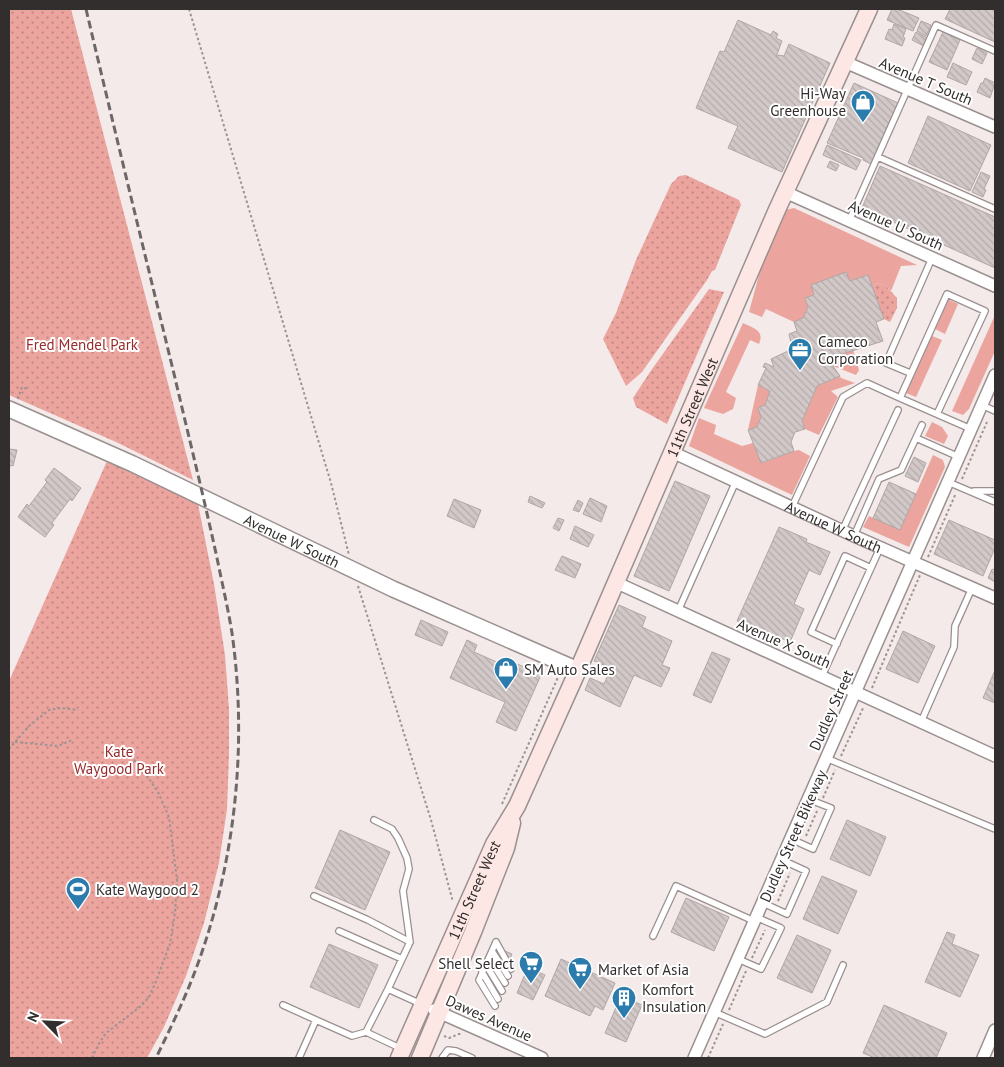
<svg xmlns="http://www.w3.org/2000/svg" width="1004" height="1067" viewBox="0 0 1004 1067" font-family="'PT Sans',sans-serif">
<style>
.green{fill:#eca49e}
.park{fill:url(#park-dots)}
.building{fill:url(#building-back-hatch);stroke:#afa6a5}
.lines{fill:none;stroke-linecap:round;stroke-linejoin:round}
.service-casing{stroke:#99908f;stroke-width:8}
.minor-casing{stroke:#99908f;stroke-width:14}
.tertiary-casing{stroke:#99908f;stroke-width:18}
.secondary-casing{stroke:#99908f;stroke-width:19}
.path{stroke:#9b9493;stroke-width:2;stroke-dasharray:2.5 2.5;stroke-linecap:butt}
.service{stroke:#fff;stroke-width:5.5}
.minor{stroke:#fff;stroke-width:11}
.tertiary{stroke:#fff;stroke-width:15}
.secondary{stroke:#fde7e5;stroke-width:16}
.rail{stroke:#6d6867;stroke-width:3;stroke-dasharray:8 4;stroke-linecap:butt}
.labels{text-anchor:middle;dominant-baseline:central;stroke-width:4;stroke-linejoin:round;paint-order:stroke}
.street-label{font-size:15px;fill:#322e2d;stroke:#fff}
.poi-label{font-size:15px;fill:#322e2d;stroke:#fff;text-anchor:start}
.park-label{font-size:15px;fill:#98282a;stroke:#fff}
</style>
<defs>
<pattern id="park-dots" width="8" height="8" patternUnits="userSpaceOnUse" patternTransform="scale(1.25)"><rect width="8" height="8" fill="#eca49e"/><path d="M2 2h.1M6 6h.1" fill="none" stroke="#c08681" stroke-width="1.8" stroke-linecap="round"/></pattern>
<pattern id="building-back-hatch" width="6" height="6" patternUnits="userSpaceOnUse" patternTransform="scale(1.25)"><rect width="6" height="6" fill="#d1c8c7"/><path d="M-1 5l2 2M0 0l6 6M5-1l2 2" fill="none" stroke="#b4acab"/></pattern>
</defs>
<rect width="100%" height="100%" fill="#f4eae9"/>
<path class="green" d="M794,208L917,265L901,266L891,291L886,286L877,283L872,287L867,275L850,281L846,273L812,285L814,295L805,298L808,307L803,318L794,322L766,309L762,317L749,312L776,212Z
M947,299L958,304L945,334L935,329Z
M995,315V351L969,409L963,415L952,411Z
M743,323C753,328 765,330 759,344L750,340L726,392L736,398L733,409L723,414L704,408Z
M932,336L942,340L916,397L906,393Z
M853,350L859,370L856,375L833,366L839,355Z
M840,376L841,378L855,383L831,391L838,397L819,435L805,429L802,421L817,386Z
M758,385L770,391L757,427L748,430Z
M699,418L716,425L714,434L742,446L753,443L762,463L794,451L799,450L810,456L792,495L689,446Z
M932,422L942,427L948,436L944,444L925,436Z
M933,455L943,460L945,467L909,547L863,527L869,516L900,529Z"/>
<path class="park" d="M9,9H71L193,480L116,442L9,395Z
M686,175L739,200L741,205L715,270L712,271L707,280L642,372L626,386L603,339L616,313L636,260L671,184L679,176Z
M877,283L886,286L897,298V308L890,322L884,319L872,287Z
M709,289L724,292L667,424L636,407L633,398L650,372Z
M107,461L198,504L214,584L225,655L229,709V755L227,809L219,863L204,923L186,976L164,1027L147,1058H9V681Z"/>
<path class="building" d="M892,9H897L919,18L913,31L887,20Z
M950,9H995V42L945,19Z
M738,20L771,35L773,31L778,34L776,38L782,41L776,57H777L778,55L784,56L789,44L830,63L782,172L728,148L738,126L696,108L720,51L724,52Z
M921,21L931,25L926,36L917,31Z
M894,24L906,29L903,37L905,38L902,46L885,39L889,29L892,30Z
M916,32L927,38L924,46L912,40Z
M943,32L960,40L947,70L929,62Z
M977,48L987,53L982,64L972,59Z
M953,63L972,72L966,85L947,77Z
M985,78L995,83L990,98L977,92L981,83H983Z
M854,83L898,103L871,164L863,160V158L827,143Z
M928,116L991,145L970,191L908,163Z
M827,145L861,160L856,170L823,155Z
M830,161L839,165L836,171L827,167Z
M880,166L995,217V268L862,208Z
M981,172L990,176L984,189L986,190L983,197L972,192Z
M846,272L850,281L868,275L884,319L876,322L883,341L839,355L833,366L840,376L817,386L802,421L805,429L795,432L791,442L794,451L761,463L748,430L757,427L761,417L758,408L765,405L770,391L758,385L766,368L763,367L765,363L774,367L771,359L788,351L791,343L789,334L797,331L794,322L803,318L808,307L805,298L814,295L811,285Z
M9,449L17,450L13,466L10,465L9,473Z
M914,457L926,463L918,482L905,476Z
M54,468L81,488L72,501L70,499L52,523L54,525L45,537L18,517L27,504L29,506L47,482L45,480Z
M675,481L710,496L669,591L634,576Z
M889,482L916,494L900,530L873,518Z
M530,496L545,503L542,508L528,502Z
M590,498L607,506L601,522L583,514Z
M454,499L481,510L474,528L447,516Z
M578,500L583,503L579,512L573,510Z
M558,518L564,520L559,531L553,528Z
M949,520L995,540V548L983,576L934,554Z
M575,526L594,535L588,547L570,539Z
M779,527L807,539L806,542L830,552L820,575L809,570L794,604L804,609L790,642L766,632L765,634L737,621Z
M562,556L581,564L575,578L555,570Z
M992,569L995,570V582L988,578Z
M619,605L646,617L642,627L672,641L662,665L670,668L661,687L634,675L620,707L585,690L590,678L604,684L611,668L594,661Z
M421,620L448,632L442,646L415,635Z
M903,631L935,646L918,683L886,669Z
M467,640L477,645L474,652L508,667L511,661L541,675L516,731L496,722L505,702L450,678Z
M712,652L730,659L711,703L693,695Z
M995,670V703L983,698Z
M847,820L886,837L870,876L830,859Z
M340,830L390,852L365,910L315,888Z
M822,876L857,891L838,934L803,919Z
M686,898L729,917L714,951L671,932Z
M947,932L955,935L952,944L979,955L960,997L925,982Z
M797,935L831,950L812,993L777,978Z
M329,944L378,965L359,1008L310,987Z
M500,949L512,954L496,991L484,985Z
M561,959L615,983L603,1010L595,1006L590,1016L545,996Z
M528,967L545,975L533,1000L517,993Z
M621,996L642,1005L626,1042L605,1033Z
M884,1005L947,1033L936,1058H875L863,1053Z"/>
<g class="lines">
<defs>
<path id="service" d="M878,157L995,209
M849,221L936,25L995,51
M910,373L886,363L932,258
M982,405L995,411
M937,414L985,311L947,294L900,398L971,429
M916,438L959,457
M948,482L995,502
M974,491H995
M792,507L843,397L867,383L900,398
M842,531L898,410
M854,536L879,479L901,470L922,425
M678,611L736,481
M837,644L811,632L845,556L871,568
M822,676L880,548
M921,722L954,647L955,626L972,588
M826,758L995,829
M374,820L392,829L398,838L407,858L409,869L403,891L410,942
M791,839L813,849L831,808L808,799
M314,896L368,920L410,942L388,989
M763,903L787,914L806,871L782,860
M339,931L402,959
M653,936L676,886L754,921
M496,942L511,969
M492,951L508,976
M489,958L505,983
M738,959L761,969L781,928L756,917
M486,965L502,991
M482,972L498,999
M283,1005L316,1020
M495,1006L479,980L496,942
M714,1012L765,1034L827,1002L843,965
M402,1049L366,1032L388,989L421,1004
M299,1058L316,1020L352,1036L366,1032
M442,1058L448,1050L456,1051L472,1058"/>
<g id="minor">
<path d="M845,62L995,127"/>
<path d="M785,192L995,286"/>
<path id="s1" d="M672,452L854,536L995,598"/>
<path d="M615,582L995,756"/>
<path d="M434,1010L542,1058"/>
<path d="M694,1058L995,375"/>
<path d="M983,1058L995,1030"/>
</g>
<g id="tertiary">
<path id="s2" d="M9,409L133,464L393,589L578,670"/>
</g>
<g id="secondary">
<path id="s3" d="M399,1058L494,844L517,806L578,670L776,212L869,9"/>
<path d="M420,1058L473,932L506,848L512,823"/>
</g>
</defs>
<use href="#service" class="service-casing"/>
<use href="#minor" class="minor-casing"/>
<use href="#tertiary" class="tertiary-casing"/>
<use href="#secondary" class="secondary-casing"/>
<path class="path" d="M189,9L331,483L349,555
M18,399L22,387L27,389
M962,479L987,422
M928,557L956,493
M358,586L431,820L453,902
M872,688L920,575
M15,742L58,746L72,740
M9,749L29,726L49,710L61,708L78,710
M841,756L864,706
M823,798L835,770
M502,804L559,675
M806,836L817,811
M778,901L790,873
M752,958L765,930
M729,1010L746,971
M444,1036L449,1038L459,1034H461
M92,1058L98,1045L106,1033L141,1006L149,997L155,984L170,944L175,913L177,880L169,817L158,792L147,776L134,760L117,748
M708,1058L723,1024"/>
<use href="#service" class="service"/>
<use href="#minor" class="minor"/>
<use href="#tertiary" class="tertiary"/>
<use href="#secondary" class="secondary"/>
<path class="rail" d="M86,9C115,132 145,255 175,378C189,438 204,498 217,558C222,583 228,608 232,633C248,747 235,867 194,974C183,1003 169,1031 156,1058"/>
</g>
<defs>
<symbol id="shop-pin" viewBox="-11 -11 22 30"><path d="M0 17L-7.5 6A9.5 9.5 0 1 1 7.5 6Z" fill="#2b7bac" stroke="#fff"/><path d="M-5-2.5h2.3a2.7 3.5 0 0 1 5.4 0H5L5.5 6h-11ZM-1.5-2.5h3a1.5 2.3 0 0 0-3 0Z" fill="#fff"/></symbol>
<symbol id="office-pin" viewBox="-11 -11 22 30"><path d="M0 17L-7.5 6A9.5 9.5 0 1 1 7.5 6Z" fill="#2b7bac" stroke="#fff"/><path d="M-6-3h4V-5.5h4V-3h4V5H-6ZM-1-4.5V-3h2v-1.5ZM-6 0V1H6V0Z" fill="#fff"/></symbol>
<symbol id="stadium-pin" viewBox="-11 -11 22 30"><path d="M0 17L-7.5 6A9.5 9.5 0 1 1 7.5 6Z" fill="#2b7bac" stroke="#fff"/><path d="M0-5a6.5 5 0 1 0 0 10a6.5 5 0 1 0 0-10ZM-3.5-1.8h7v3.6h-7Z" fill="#fff"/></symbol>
<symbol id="supermarket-pin" viewBox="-11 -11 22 30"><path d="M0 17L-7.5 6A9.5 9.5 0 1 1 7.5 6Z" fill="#2b7bac" stroke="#fff"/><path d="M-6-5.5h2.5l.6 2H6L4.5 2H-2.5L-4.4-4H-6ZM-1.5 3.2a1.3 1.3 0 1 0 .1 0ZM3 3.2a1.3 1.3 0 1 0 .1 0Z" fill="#fff"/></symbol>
<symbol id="building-pin" viewBox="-11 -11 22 30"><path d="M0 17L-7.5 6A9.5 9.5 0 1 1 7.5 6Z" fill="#2b7bac" stroke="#fff"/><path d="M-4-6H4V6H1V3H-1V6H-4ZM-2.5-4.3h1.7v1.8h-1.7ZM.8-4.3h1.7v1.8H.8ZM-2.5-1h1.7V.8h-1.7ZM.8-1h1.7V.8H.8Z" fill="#fff"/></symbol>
</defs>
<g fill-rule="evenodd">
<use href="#shop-pin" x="849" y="88" width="28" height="38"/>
<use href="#office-pin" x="786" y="336" width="28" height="38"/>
<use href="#shop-pin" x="492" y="655" width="28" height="38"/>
<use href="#stadium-pin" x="64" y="875" width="28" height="38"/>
<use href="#supermarket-pin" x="517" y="949" width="28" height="38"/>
<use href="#supermarket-pin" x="566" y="955" width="28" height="38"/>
<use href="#building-pin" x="610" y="984" width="28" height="38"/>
</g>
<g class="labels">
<g class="street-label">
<text transform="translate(926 81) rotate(23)">Avenue T South</text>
<text transform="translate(896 225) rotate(24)">Avenue U South</text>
<text stroke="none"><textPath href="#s3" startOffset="714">11th Street West</textPath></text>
<text stroke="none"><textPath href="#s1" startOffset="178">Avenue W South</textPath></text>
<text stroke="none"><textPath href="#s2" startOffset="312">Avenue W South</textPath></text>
<text transform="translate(784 643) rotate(24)">Avenue X South</text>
<text transform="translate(831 710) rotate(-66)">Dudley Street</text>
<text transform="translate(793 836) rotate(-66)">Dudley Street Bikeway</text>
<text stroke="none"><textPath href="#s3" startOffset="184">11th Street West</textPath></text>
<text transform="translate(489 1018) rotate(24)">Dawes Avenue</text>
</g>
<g class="poi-label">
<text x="846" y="93" text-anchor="end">Hi-Way<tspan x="846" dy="17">Greenhouse</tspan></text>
<text x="818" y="341">Cameco<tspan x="818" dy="17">Corporation</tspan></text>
<text x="524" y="669">SM Auto Sales</text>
<text x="96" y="889">Kate Waygood 2</text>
<text x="514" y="963" text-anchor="end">Shell Select</text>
<text x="598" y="969">Market of Asia</text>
<text x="642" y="989">Komfort<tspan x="642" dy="17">Insulation</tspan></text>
</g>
<g class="park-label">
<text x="82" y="344">Fred Mendel Park</text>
<text x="119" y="751">Kate<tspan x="119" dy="17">Waygood Park</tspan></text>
</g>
</g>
<rect width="1004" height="1067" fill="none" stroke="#322e2d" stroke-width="20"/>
<g transform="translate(45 1022) rotate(294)" stroke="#ffffff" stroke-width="4" paint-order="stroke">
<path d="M0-4L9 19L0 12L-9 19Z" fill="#322e2d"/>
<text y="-8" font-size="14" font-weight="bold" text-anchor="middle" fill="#322e2d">N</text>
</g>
</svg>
